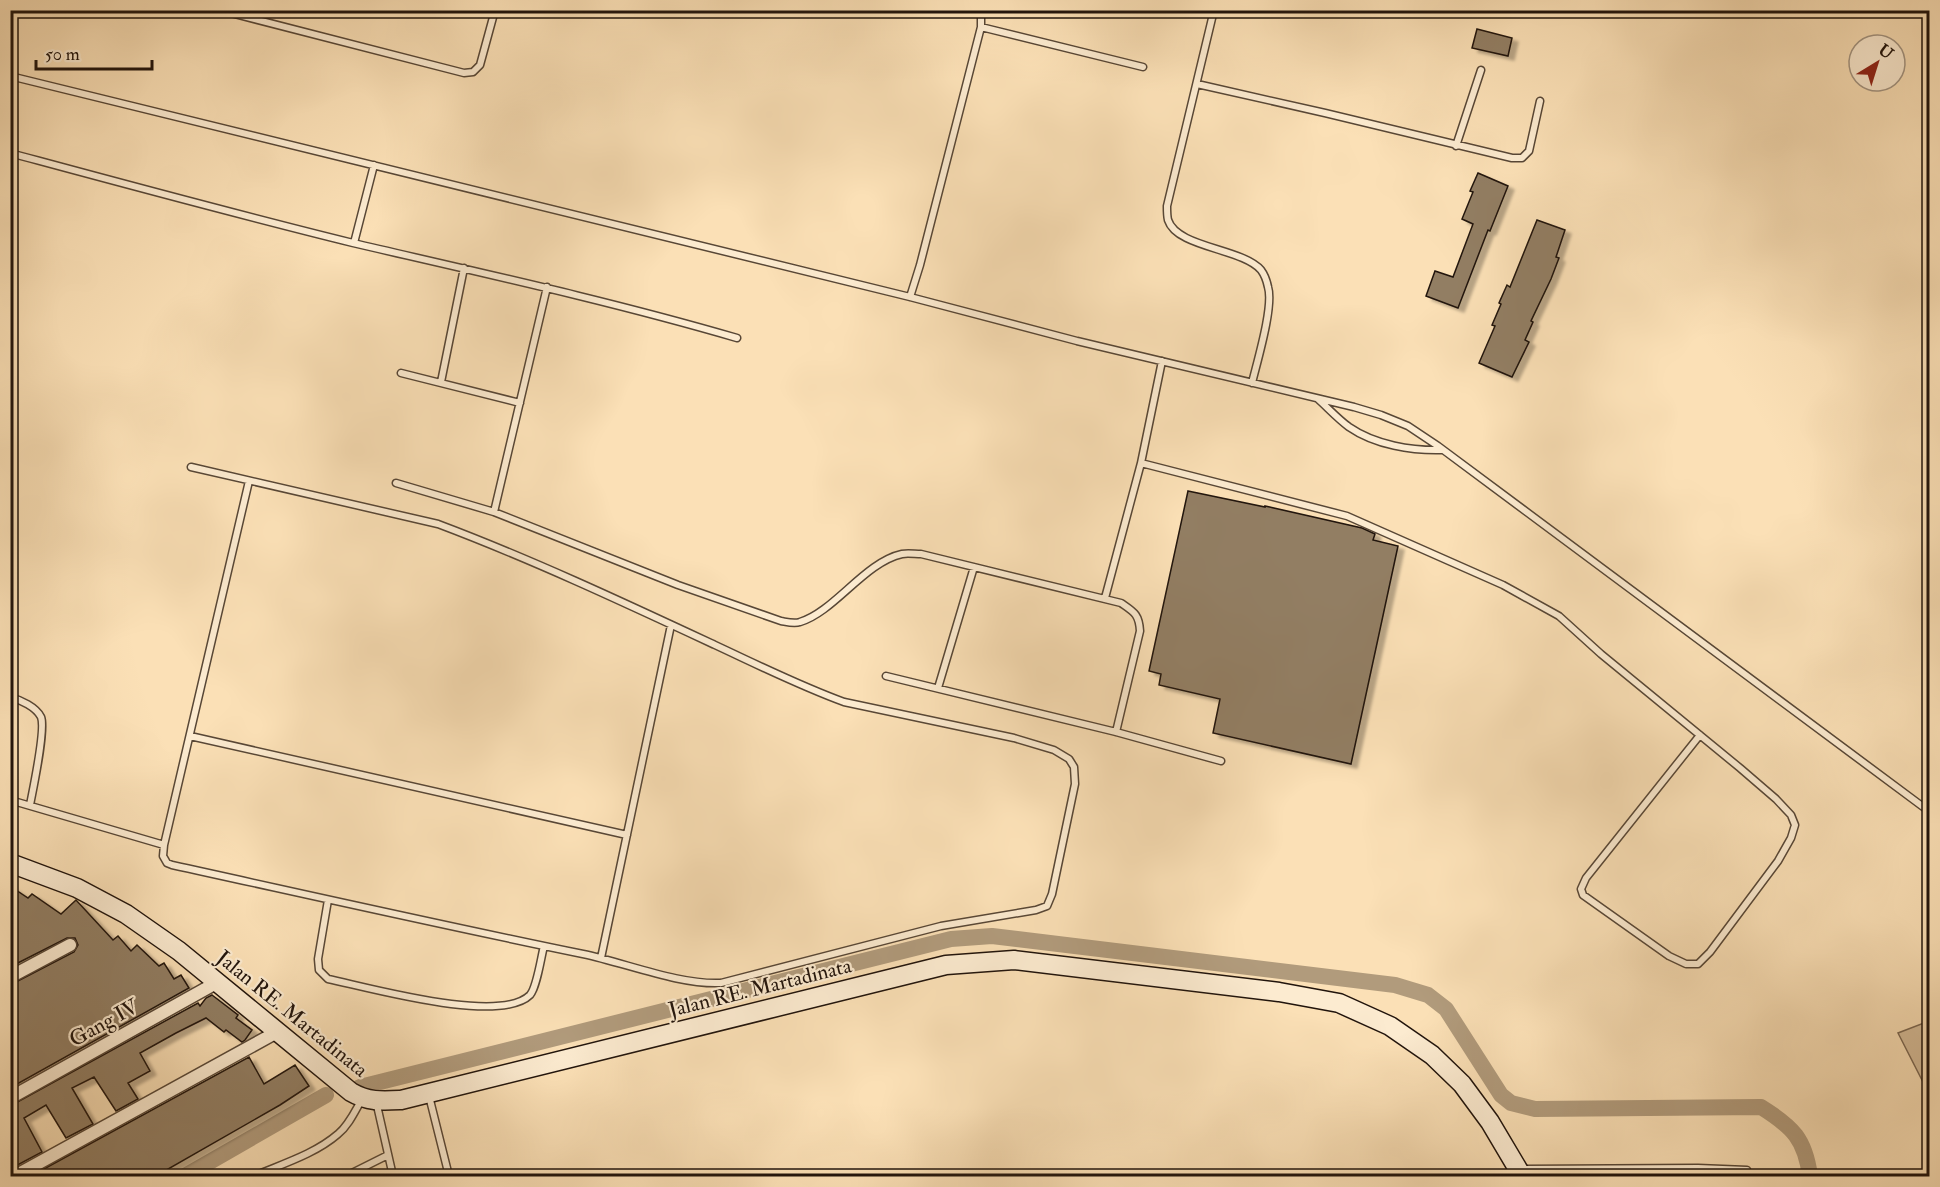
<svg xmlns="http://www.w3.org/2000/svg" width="1940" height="1187" viewBox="0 0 1940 1187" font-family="'IM FELL Double Pica',serif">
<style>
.green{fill:#d6bd99;stroke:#7c6852;stroke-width:1.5}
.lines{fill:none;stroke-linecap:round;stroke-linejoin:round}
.canal{stroke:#b19b7c;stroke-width:16}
.building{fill:#927e64;stroke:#21140c;stroke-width:1.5;filter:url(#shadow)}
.service-casing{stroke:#584736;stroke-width:9}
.minor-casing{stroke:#584736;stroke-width:15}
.secondary-casing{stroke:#21140c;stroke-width:21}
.service{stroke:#fcebd0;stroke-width:6}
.minor{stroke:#fcebd0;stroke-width:12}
.secondary{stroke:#fcebd0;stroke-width:18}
.labels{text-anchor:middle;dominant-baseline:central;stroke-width:4.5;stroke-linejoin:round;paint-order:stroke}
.street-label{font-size:21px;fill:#21140c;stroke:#fcebd0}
</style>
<defs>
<filter id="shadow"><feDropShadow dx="6" dy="4" stdDeviation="1.5" flood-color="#0004"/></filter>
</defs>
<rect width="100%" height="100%" fill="#fbe0b6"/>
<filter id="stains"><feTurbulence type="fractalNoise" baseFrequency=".00333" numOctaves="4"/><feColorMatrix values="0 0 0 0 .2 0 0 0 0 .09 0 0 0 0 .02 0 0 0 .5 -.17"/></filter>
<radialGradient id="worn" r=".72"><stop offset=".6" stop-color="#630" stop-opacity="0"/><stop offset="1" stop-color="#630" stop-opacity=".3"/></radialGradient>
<path class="green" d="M1929,1021V1098L1927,1090L1898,1033Z"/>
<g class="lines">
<path class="canal" d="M360,1087L951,939L992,936L1395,985L1428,995L1446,1009L1501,1095L1511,1103L1535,1109L1761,1107C1793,1127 1805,1139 1810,1176
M185,1176L326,1095"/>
</g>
<path class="building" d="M1477,29L1512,38L1508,56L1472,48Z
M1478,173L1508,186L1490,231L1488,230L1458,308L1426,296L1435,271L1453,277L1473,224L1462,219L1473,192L1470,191Z
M1537,220L1565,230L1556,257L1559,258L1551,279L1531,321L1533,322L1525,340L1529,342L1512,377L1479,363L1495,326L1492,325L1501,304L1499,303L1507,285L1510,287Z
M1188,491L1265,507V506L1362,528L1375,534L1373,540L1398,546L1351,764L1213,733L1220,699L1159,685L1161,674L1149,671Z
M10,886L28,898L32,894L61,914L76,900L113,940L118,936L131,951L137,945L159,966L164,963L174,979L181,975L189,988L10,1088V985L74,952L78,945L75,938H67L10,967Z
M212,995L238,1015L236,1018L252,1030L245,1040L242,1042L226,1030L224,1032L206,1018L176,1033L140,1053L150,1071L128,1083L138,1099L116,1111L94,1077L72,1088L93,1124L66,1138L46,1105L24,1118L42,1152L10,1169V1106L198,1003L200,1006L206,998Z
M249,1057L264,1084L295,1065L309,1086L280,1105L156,1176H31Z"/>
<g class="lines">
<defs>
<path id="service" d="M219,10L464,73L473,72L480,65L495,10
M1214,10L1167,206C1167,210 1167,216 1168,220C1177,248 1242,248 1261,270C1264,274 1267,282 1268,287C1274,306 1257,362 1252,383
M981,27L1143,67
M10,76L910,297L1077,341L1354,407L1381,415L1408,426L1438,446L1930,812
M1197,84L1325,113L1512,158H1522L1529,151L1540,101
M1456,146L1481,70
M10,153C125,184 239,215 353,243C482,273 610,301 737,338
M354,243L374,165
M547,287L494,512L678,585L781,621C787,622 794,624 800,622C834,612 865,562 902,554C907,553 915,554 921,554L1121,603C1134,612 1139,614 1140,631L1116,732
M910,297L920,265L981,27V15L979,10
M1162,361L1141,463L1347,516L1503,585L1559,616L1601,654L1740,768L1776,799L1791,815L1795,825L1791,838L1778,861L1710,952L1698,964H1686L1669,956L1583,895L1581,889L1586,878L1700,735
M401,373L520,403
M441,382L464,268
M1318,399C1328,408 1338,419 1349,427C1375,445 1412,451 1443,450
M191,467L438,524C531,559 625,603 715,645C758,665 800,686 844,702L1014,738L1054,750L1069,759L1074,767L1075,784L1052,894L1047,906L1036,910L941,926L721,983C679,985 626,963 583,954C446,926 309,895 172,865L167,863L163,856L164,845L249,481
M396,483L494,512
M1105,598L1141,463
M886,676L1116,732L1221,761
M938,688L974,567
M10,697C21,700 36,707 41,717C46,729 33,789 30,805
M190,736L627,835
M10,800L164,845
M328,900L318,959L319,970L328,979C367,987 500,1025 530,995C537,987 541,957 544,946
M601,958L671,625
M429,1096L449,1176
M376,1101L393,1176
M1521,1169L1698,1168L1747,1170
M254,1176C282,1164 315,1154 338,1134C349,1125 355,1111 362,1099
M346,1176L388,1155"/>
<path id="minor" d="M10,977L70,945
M10,1098L216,983
M15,1176L277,1032"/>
<path id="secondary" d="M10,863L77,888L126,914L179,951L351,1092C368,1102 382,1101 401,1100L946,965L1014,960L1279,992L1339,1003L1390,1026L1432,1055L1462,1084L1490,1122L1522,1176"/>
</defs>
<use href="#service" class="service-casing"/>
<use href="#minor" class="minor-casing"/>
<use href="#secondary" class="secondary-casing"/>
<use href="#service" class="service"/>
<use href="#minor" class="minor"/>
<use href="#secondary" class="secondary"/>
</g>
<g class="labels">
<g class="street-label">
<text transform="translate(760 988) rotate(-14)">Jalan RE. Martadinata</text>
<text transform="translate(292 1014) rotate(39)">Jalan RE. Martadinata</text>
<text transform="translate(104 1023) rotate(-29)">Gang IV</text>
</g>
</g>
<rect width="1940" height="1187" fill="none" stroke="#fbe0b6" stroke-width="36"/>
<rect x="12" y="12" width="1916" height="1163" fill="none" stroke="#21140c" stroke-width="3"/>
<rect x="18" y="18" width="1904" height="1151" fill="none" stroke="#21140c" stroke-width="1.5"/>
<g transform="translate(1877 63) rotate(38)"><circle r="28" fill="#fcebd0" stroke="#a49582" stroke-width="1.5"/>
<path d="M0-4.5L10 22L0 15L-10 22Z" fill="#8f2418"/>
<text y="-9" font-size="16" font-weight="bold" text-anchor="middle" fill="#21140c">U</text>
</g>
<path d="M36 60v9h116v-9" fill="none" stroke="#21140c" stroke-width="3"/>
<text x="45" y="60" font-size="18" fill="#21140c" stroke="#fcebd0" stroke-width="4.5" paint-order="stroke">50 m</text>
<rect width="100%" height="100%" filter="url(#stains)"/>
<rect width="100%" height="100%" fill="url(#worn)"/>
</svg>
